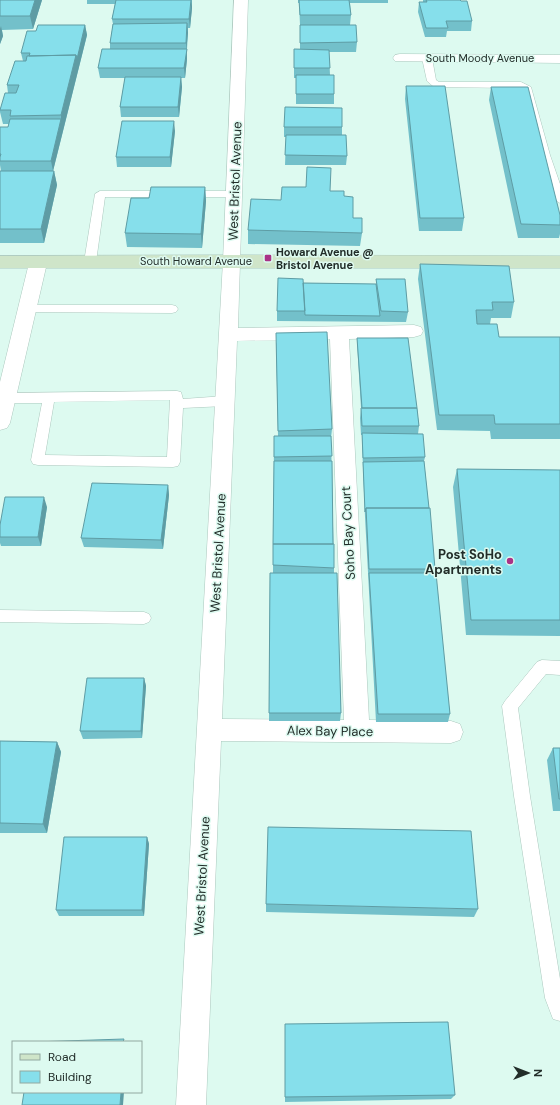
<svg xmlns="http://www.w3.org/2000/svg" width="560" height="1105" viewBox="0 0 560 1105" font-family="'DM Sans',sans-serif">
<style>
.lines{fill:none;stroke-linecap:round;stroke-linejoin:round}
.lane-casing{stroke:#acc8be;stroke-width:1}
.street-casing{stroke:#acc8be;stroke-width:1}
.secondary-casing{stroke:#acc8be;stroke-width:1}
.lane{fill:#fff;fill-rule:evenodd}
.street{fill:#fff;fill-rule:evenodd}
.secondary{fill:#cfe5c9;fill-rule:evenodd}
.wall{fill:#73c0ca}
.shaded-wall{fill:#5e9ca4}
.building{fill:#86dfeb;stroke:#5e9ca4}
.poi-dot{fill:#aa3287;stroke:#ddfaf0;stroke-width:1.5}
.labels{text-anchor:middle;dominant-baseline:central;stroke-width:3;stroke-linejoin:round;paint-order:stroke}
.far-street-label{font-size:11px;fill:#222d29;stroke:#ddfaf0}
.far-poi-label{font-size:11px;font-weight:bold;fill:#222d29;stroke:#ddfaf0;text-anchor:start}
.street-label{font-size:13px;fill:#222d29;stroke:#ddfaf0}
.poi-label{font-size:13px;font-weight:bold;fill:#222d29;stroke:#ddfaf0;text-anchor:end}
</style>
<rect width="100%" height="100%" fill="#ddfaf0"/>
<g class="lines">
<defs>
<path id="lane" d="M427,55L432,58L436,80L439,82H521L531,87L550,155L560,184V203L555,200L540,155L524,90L519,88L434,87L427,81L422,58Z
M100,191H234L239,194L234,197H105L96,262L94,265H86L84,262L95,194Z
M27,305H172L176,306L178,309L176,312L172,313L23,312L21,309L23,306Z
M177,391L181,392L183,399L225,396L229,398L231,401L229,404L225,406L183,408L180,462L178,466L173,467L38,465L33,464L31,460L42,403H6L2,401L0,398L2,395L6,393ZM170,400L167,457L45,455L54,402Z
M0,610L144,612L149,614L151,618L149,622L144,624L0,622Z
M542,660L560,661V675L546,674L518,708L530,796L560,979V1021L553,1019L545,998L514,796L502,706L505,701L537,662Z"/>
<path id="street" d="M234,0H248L238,328L414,325L421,327L423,331L421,335L414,337L349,339L369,720L451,721L460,724L463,732L460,740L451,743L221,741L206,1105H176L223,261ZM330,339L344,720L222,719L237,341Z
M400,54L560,55V63L395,61L393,58L395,55Z
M38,257L44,259L47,263L10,423L7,428L0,430V382L29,263L32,259Z"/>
<path id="secondary" d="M232,255L560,256V268H0V256Z"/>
</defs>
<use href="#lane" class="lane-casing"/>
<use href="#street" class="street-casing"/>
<use href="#secondary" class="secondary-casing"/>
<use href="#lane" class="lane"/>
<use href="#street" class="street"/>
<use href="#secondary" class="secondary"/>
</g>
<path class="wall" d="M0,0H42L33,29L2,30L3,36L0,44Z
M87,0H192V8L190,28H188V33L187,49V59L185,78H181L182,87L179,117H121L120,107L125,78H100L98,68L110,49V43L113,24L112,19L115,4H87Z
M298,0H388V3H350L351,15L350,25H300L299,3H298Z
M423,0H460L472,21L471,31H447L446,37H425L418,12L419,2H423Z
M85,25L87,35L53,171H1L0,165V127H8L9,124H3L0,112V109L8,93L7,85L23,61L21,53L36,31Z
M300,25L357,42L356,52H329L330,75L334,94V104H296V78H294V49H300Z
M406,86L464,218L462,231H419L405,99Z
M491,87L560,215V234L559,238H518L489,100Z
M284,127H342V135L347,156L346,165H285L286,137H284Z
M175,131L171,167H117L116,157Z
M0,171H54L57,185L44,243H0Z
M205,187L206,201L202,248L127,247L125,233L149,198Z
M306,187L330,191L344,196L353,218L362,233L360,246L248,244V230L281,200Z
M420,264L514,302L511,318H491L490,324L499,337H560V439H491L490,431L437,430L418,279Z
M376,279L408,312L406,322L277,321V311L303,283L376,284Z
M357,338L417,408L419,426L418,434L425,457L424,461L435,569L434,573L450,714L448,722H376L365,517L362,443V435H361L360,418L361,408L357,343Z
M276,342L332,429L331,438L334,568V573L341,713L340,721H269L270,573H273L274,436H278Z
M457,469L560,470V636L466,635L453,487Z
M168,485L169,495L163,549L84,547L81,538Z
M47,507L41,546H1L0,543V525Z
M144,678L146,686L142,738L83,739L80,731Z
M0,741L57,742L61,752L47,833H0Z
M553,748H560V811H553L547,760Z
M147,837L149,844L144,916H59L56,910Z
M266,904L478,909L474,917L266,912Z
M285,1024L455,1095L451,1099L285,1102Z"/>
<path class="shaded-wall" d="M35,0H42L33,29L30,16Z
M192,0V8L190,28L189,19Z
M187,23L188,33L186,52L187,49V59L185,78L184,68L186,52V43Z
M85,25L87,35L53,171L51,161L61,119V115L76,55Z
M1,26L3,36L0,44V29Z
M181,77L182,87L179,117L178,107Z
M174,121L175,131L171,167L170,157Z
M54,171L57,185L44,243L41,229Z
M205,187L206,201L202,248L201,234Z
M168,485L169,495L163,549L161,540Z
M44,497L47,507L41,546L38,537Z
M144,678L146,686L142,738L141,731Z
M57,742L61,752L47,833L43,824Z
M147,837L149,844L144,916L142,910Z
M121,1092H124L123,1105H120Z"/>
<path class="building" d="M0,0H35L30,16H0Z
M116,0H191L189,19H112Z
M299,0H349L351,15H300Z
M426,0H460L461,1H467L472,21H446L448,28H426L419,2H427Z
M187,23L186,43H110L113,24Z
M38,25H85L77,59L76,55L29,56L30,53H21L27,31H36Z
M300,25H356L357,42L300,43Z
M102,49H187L184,68H98Z
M294,49L329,50L330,68H294Z
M76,55L61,115L10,116L11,110H0L5,93H16L19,85H7L15,61H26L27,56Z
M296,75H334V94H296Z
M125,77H181L178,107H120Z
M406,86H445L464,218H420Z
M491,87H528L560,215V225L521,224Z
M285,107L342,108V127H284Z
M10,119H61L51,161H0V157L1,154H0V127H8Z
M122,121H174L170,157H116Z
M286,135H346L347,156L285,155Z
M307,167L331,168L330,191H344V196L353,197V218H362V233L248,230L251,199L281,200L282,187H306Z
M0,171H54L41,229H0Z
M151,187H205L201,234L125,233L131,198H149Z
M420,264L509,266L514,302H492L493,310H476L477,324H497L499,337H560V424H495L494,415H439Z
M278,278L303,279L305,311H277Z
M376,279H405L408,312L381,311Z
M303,283L376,284L380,316L305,315Z
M327,332L332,429L278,431L276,333Z
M357,338H408L417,408H362Z
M361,408H417L419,426H362Z
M362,433L423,434L425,457L363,458Z
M274,436H331L332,456L274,457Z
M274,461H332L333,544H273Z
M424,461L429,508H366L365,512L363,462Z
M457,469L560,470V620H471Z
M92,483L168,485L161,540L81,538Z
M5,497H44L38,537H0V525Z
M366,508H430L435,569H369Z
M273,544H334V568L273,565Z
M270,573H337L341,713H269Z
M369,573H436L450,714H378Z
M87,678H144L141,731H80Z
M0,741L57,742L43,824L0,823Z
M553,748H560V799H559Z
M268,827L471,831L478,909L266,904Z
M64,837H147L142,910H56Z
M448,1022L455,1095L285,1097V1024Z
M124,1039L123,1042H33Z
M24,1092H121L120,1105H22Z"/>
<g class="poi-dot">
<rect x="264" y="254" width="8" height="8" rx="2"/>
<circle cx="510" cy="561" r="4"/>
</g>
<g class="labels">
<g class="far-street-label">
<text x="480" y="58">South Moody Avenue</text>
<text x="196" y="261">South Howard Avenue</text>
</g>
<g class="far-poi-label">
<text x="276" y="252">Howard Avenue @<tspan x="276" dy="13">Bristol Avenue</tspan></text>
</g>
<g class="street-label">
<text transform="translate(235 181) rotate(-88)">West Bristol Avenue</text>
<text transform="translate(348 533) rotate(-93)">Soho Bay Court</text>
<text transform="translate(218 553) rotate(-87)">West Bristol Avenue</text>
<text transform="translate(330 731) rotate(1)">Alex Bay Place</text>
<text transform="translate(202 876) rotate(-87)">West Bristol Avenue</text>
</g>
<g class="poi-label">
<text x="502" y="554">Post SoHo<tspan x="502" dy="15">Apartments</tspan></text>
</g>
</g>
<rect x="12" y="1041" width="130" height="52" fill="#ddfaf0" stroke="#92a8a0"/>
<rect x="20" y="1054" width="20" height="6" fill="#cfe5c9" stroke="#92a8a0"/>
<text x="48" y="1061" font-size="12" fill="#222d29">Road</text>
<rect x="20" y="1071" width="20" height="12" fill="#86dfeb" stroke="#92a8a0"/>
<text x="48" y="1081" font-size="12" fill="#222d29">Building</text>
<g transform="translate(528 1073) rotate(90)" stroke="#ddfaf0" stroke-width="3" paint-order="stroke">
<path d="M0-3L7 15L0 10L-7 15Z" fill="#222d29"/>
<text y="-6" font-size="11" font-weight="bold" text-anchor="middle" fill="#222d29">N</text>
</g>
</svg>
